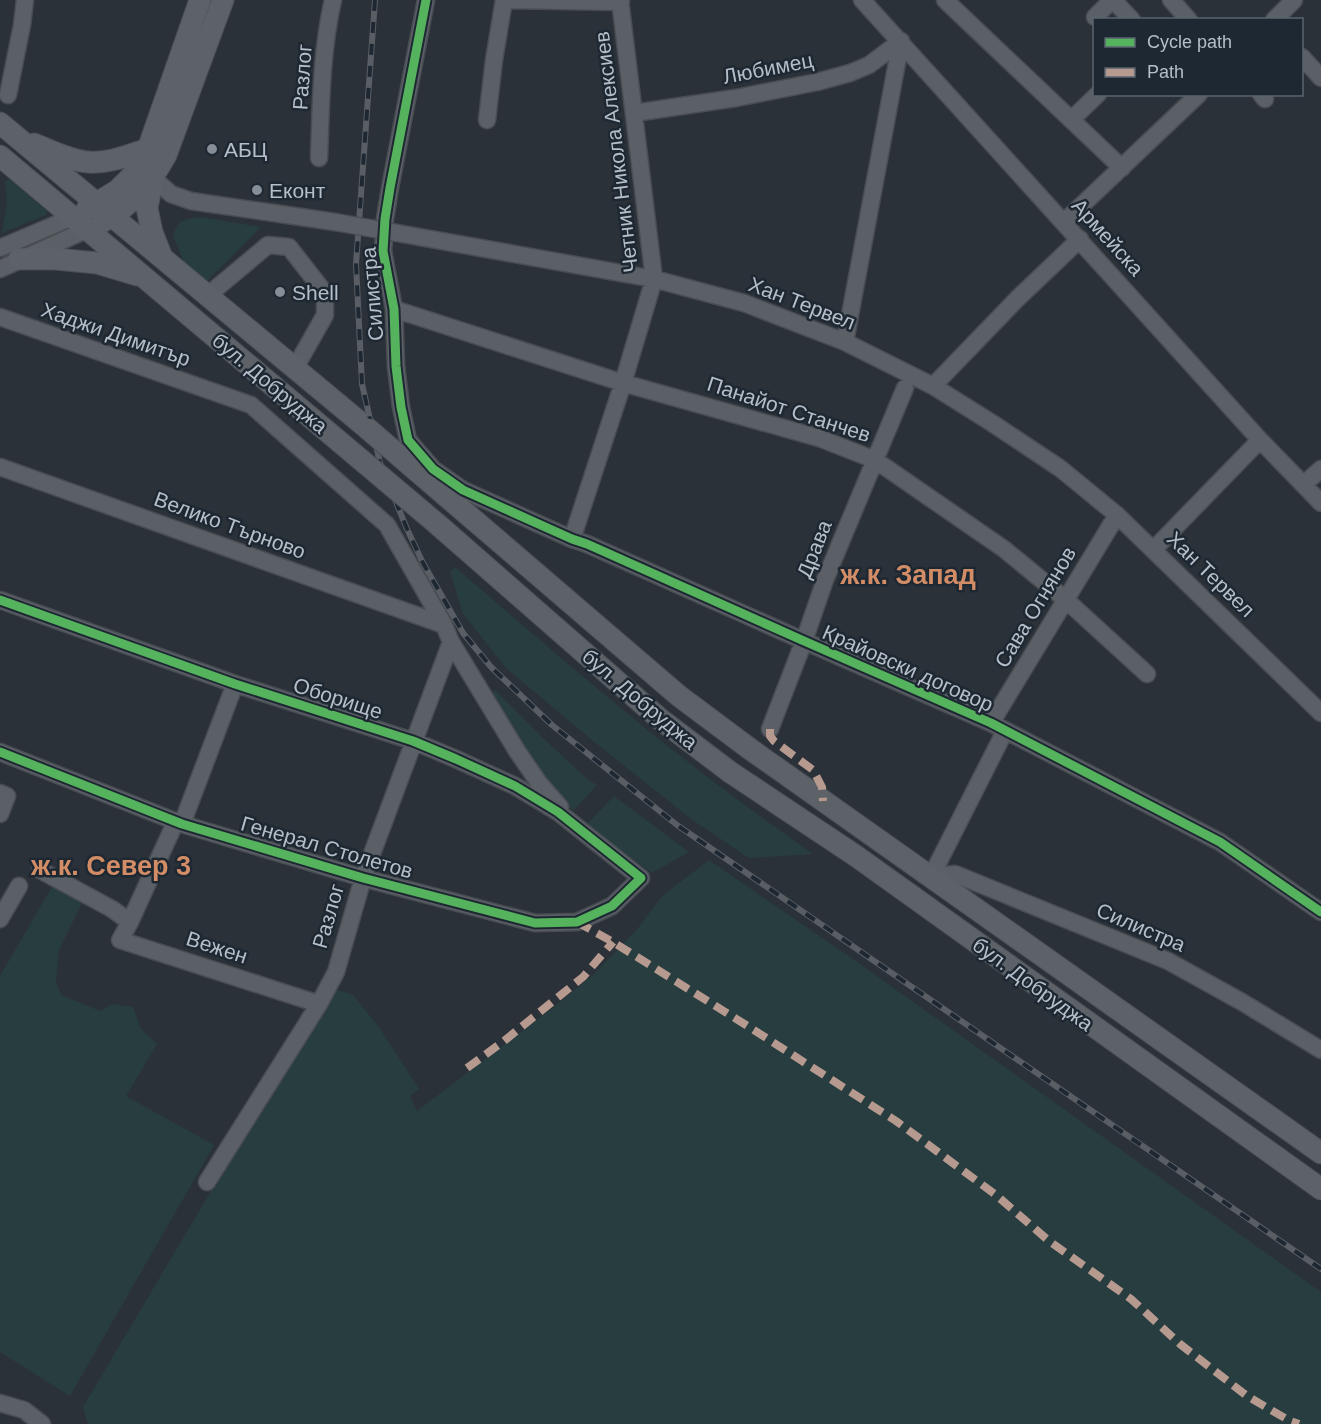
<svg xmlns="http://www.w3.org/2000/svg" width="1321" height="1424" viewBox="0 0 1321 1424" font-family="Arial,sans-serif">
<style>
.green{fill:#283d3f}
.lines{fill:none;stroke-linecap:round;stroke-linejoin:round}
.minor-casing{stroke:#494d53;stroke-width:19}
.major-casing{stroke:#494e55;stroke-width:23}
.minor{stroke:#5b6066;stroke-width:16}
.major{stroke:#5d6268;stroke-width:21}
.rail-casing{stroke:#595e64;stroke-width:6}
.rail{stroke:#1e2833;stroke-width:4;stroke-dasharray:11;stroke-linecap:butt}
.minor-bridge-casing{stroke:#494d53;stroke-width:19;stroke-linecap:butt}
.major-bridge-casing{stroke:#494e55;stroke-width:23;stroke-linecap:butt}
.minor-bridge{stroke:#5b6066;stroke-width:16}
.major-bridge{stroke:#5d6268;stroke-width:21}
.quiet{stroke:#b69a8f;stroke-width:8;stroke-dasharray:15 8;stroke-linecap:butt}
.cycleway-casing{stroke:#1e2833;stroke-width:13}
.cycleway{stroke:#56b35d;stroke-width:9}
.poi-dot{fill:#858d96;stroke:#1e2833;stroke-width:2}
.labels{text-anchor:middle;dominant-baseline:central;stroke-width:5;stroke-linejoin:round;paint-order:stroke}
.street-label{font-size:21px;fill:#b5bec9;stroke:#1e2833}
.poi-label{font-size:21px;fill:#b5bec9;stroke:#1e2833;text-anchor:start}
.district-label{font-size:27px;font-weight:bold;fill:#d38d66;stroke:#1e2833}
</style>
<rect width="100%" height="100%" fill="#2b3138"/>
<path class="green" d="M9,179L47,211L46,215L2,233L7,202L5,182Z
M201,217L261,227L206,282L185,264L173,236C178,219 184,219 201,217Z
M455,567C506,611 557,655 609,698C674,753 743,805 813,854L749,858L691,819L593,741L507,669L463,614L450,571Z
M495,690L542,737L585,777L597,785L573,811L539,772L491,696Z
M614,796L689,852L652,873L586,825Z
M709,860L860,964L1321,1292V1424H88L83,1407L227,1164L257,1121L337,990L353,995L379,1027L419,1089L410,1096L417,1111L555,1006L594,974L638,928L662,896Z
M53,885L75,897L81,905L59,950L56,981L61,995L100,1011L112,1004L133,1007L141,1029L157,1044L126,1096L214,1145L70,1396L0,1352V976Z"/>
<g class="lines">
<defs>
<path id="minor" d="M426,0L390,188L385,219L383,251L394,309L396,366L401,407L408,440L433,469L463,490L572,539L587,544L804,641L991,723L1220,842L1321,912
M510,0L621,2
M862,0L1260,440L1321,503
M945,0L1122,168
M1113,0L1132,20
M1171,0L1189,20
M1095,17L1112,0
M1274,20L1294,0
M1302,57L1321,78
M1261,94L1265,99
M8,95L22,25L25,0
M634,113L736,98L817,82L850,73L869,65L901,41
M487,120L494,60L504,0
M1071,120L1098,94
M319,158C321,105 321,52 333,0
M150,169L153,178L171,194L191,201L335,222
M1064,222L1199,94
M397,233L654,279L744,303L845,342L933,386L992,423L1061,469L1117,515L1321,713
M0,248L73,217
M0,269L88,229
M207,296L268,245L289,247L325,293V315L295,368
M394,309L623,383L819,438L875,460L1004,549L1066,600L1147,674
M0,317L251,405L387,525L444,625L451,642L517,751L539,783L560,807
M845,342L901,41
M933,386L1017,299L1080,239
M0,467L444,625
M1304,484L1321,469
M572,539L623,383L654,279L620,0
M1154,549L1260,440
M0,600L235,684L413,741L456,759L515,786L558,812L641,878L612,906L577,922L535,923L363,878L182,824L0,752
M991,723L1117,515
M770,729L804,641L825,580L905,388
M0,793L7,796L0,814
M176,821L130,922L120,940L319,1004
M182,824L235,684
M40,870L112,909L130,922
M931,877L955,874L1168,961L1242,1002L1321,1050
M931,877L1005,731
M0,919L19,886
M207,1182L319,1004L336,972L363,878L451,642
M0,1403L24,1410L42,1424"/>
<path id="major" d="M0,123L368,429
M34,144C49,150 71,161 88,162C108,164 129,155 148,149
M0,156L360,459
M153,178L147,208L152,232L161,255
M87,209L118,190L136,172L148,149L200,0
M102,222C134,203 148,187 166,155L223,0
M19,259H56L97,263L137,275
M446,496L679,696L750,749L1321,1153
M436,523L660,719L730,772L856,856L1321,1189"/>
</defs>
<use href="#minor" class="minor-casing"/>
<use href="#major" class="major-casing"/>
<use href="#minor" class="minor"/>
<use href="#major" class="major"/>
<defs>
<path id="rail" d="M375,0L356,264L362,384L380,463L407,529L423,563L463,633L491,667L552,725L677,825L1321,1269"/>
</defs>
<use href="#rail" class="rail-casing"/>
<use href="#rail" class="rail"/>
<defs>
<path id="minor-bridge" d="M335,222L397,233"/>
<path id="major-bridge" d="M368,429L446,496
M360,459L436,523"/>
</defs>
<use href="#minor-bridge" class="minor-bridge-casing"/>
<use href="#major-bridge" class="major-bridge-casing"/>
<use href="#minor-bridge" class="minor-bridge"/>
<use href="#major-bridge" class="major-bridge"/>
<path class="quiet" d="M770,729V736L774,741L813,770L822,787L823,801
M577,922L613,942L746,1025L896,1121L996,1195L1049,1241L1131,1299L1180,1344L1247,1396L1290,1421L1299,1424
M467,1068L504,1041L583,977L613,942"/>
<defs>
<path id="cycleway" d="M426,0L390,188L385,219L383,251L394,309L396,366L401,407L408,440L433,469L463,490L572,539L587,544L804,641L991,723L1220,842L1321,912
M0,600L235,684L413,741L456,759L515,786L558,812L641,878L612,906L577,922L535,923L363,878L182,824L0,752"/>
</defs>
<use href="#cycleway" class="cycleway-casing"/>
<use href="#cycleway" class="cycleway"/>
</g>
<g class="poi-dot">
<circle cx="212" cy="149" r="6"/>
<circle cx="257" cy="190" r="6"/>
<circle cx="280" cy="292" r="6"/>
</g>
<g class="labels">
<g class="street-label">
<text transform="translate(768 68) rotate(-11)">Любимец</text>
<text transform="translate(302 77) rotate(-86)">Разлог</text>
<text transform="translate(616 152) rotate(-97)">Четник Никола Алексиев</text>
<text transform="translate(1108 237) rotate(48)">Армейска</text>
<text transform="translate(372 294) rotate(-95)">Силистра</text>
<text transform="translate(802 303) rotate(21)">Хан Тервел</text>
<text transform="translate(116 334) rotate(19)">Хаджи Димитър</text>
<text transform="translate(270 383) rotate(40)">бул. Добруджа</text>
<text transform="translate(789 409) rotate(18)">Панайот Станчев</text>
<text transform="translate(230 525) rotate(20)">Велико Търново</text>
<text transform="translate(814 549) rotate(-68)">Драва</text>
<text transform="translate(1211 574) rotate(44)">Хан Тервел</text>
<text transform="translate(1035 607) rotate(-59)">Сава Огнянов</text>
<text transform="translate(908 668) rotate(24)">Крайовски договор</text>
<text transform="translate(338 698) rotate(18)">Оборище</text>
<text transform="translate(640 699) rotate(40)">бул. Добруджа</text>
<text transform="translate(327 847) rotate(16)">Генерал Столетов</text>
<text transform="translate(328 916) rotate(-74)">Разлог</text>
<text transform="translate(1141 927) rotate(23)">Силистра</text>
<text transform="translate(217 947) rotate(18)">Вежен</text>
<text transform="translate(1033 984) rotate(36)">бул. Добруджа</text>
</g>
<g class="poi-label">
<text x="224" y="149">АБЦ</text>
<text x="269" y="190">Еконт</text>
<text x="292" y="292">Shell</text>
</g>
<g class="district-label">
<text x="908" y="575">ж.к. Запад</text>
<text x="111" y="866">ж.к. Север 3</text>
</g>
</g>
<rect x="1093" y="18" width="210" height="78" fill="#1e2833" stroke="#5a646f" stroke-width="1.5"/>
<rect x="1105" y="38" width="30" height="9" fill="#56b35d" stroke="#5a646f" stroke-width="1.5"/>
<text x="1147" y="48" font-size="18" fill="#b5bec9">Cycle path</text>
<rect x="1105" y="68" width="30" height="9" fill="#b69a8f" stroke="#5a646f" stroke-width="1.5"/>
<text x="1147" y="78" font-size="18" fill="#b5bec9">Path</text>
</svg>
